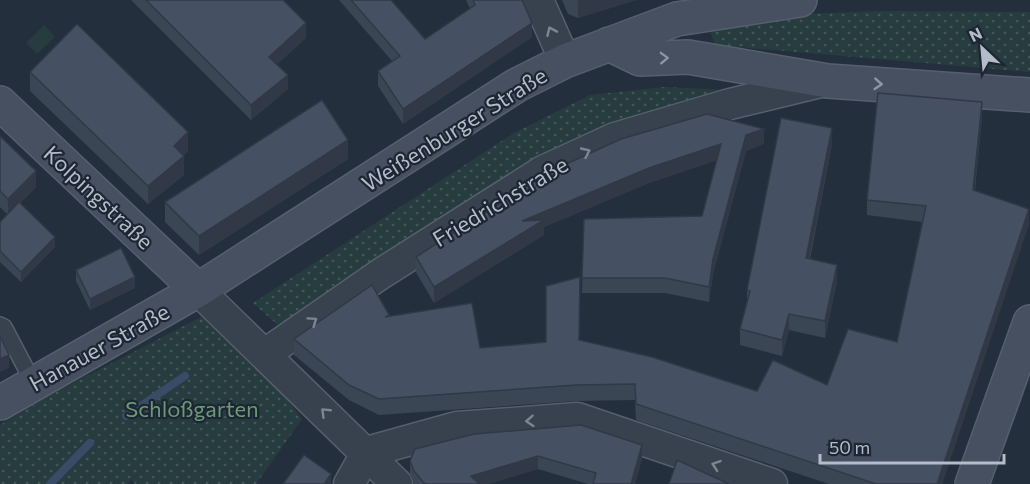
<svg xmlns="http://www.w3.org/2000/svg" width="1030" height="484" viewBox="0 0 1030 484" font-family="Commissioner,sans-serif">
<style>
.park{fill:url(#park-dots)}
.pitch{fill:#263c3f}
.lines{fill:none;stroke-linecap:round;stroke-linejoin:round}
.stream{stroke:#394c67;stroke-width:8}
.lane-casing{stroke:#565f6c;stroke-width:18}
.street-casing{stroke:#565f6c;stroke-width:33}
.secondary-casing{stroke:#565f6c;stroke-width:36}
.lane{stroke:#38414e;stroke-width:15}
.street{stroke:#38414e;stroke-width:30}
.secondary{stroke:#465061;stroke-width:33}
.wall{fill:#3b4654}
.shaded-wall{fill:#303945}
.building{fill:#455162;stroke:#303945;stroke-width:1.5}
.oneway{stroke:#7c8592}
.oneway2{stroke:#8e96a5}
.labels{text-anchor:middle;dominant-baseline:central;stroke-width:4.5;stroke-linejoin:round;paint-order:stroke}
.street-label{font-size:22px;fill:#b4bcc9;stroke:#1d2633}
.park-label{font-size:22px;fill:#6b9a76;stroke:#1d2633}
</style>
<defs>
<pattern id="park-dots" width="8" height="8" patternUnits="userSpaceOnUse" patternTransform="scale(1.5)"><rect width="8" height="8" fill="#263c3f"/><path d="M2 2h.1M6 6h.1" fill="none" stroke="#435659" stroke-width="1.8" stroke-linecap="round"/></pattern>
</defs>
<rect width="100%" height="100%" fill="#242f3e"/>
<path class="park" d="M880,11L1030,12V72L715,45L708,25L781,15Z
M664,87L728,90L280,327L253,303L514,133L590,95Z
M203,316L265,370L302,419L256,484H135L131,479L128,484H0V425L54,393Z"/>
<path class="pitch" d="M44,25L55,37L37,54L26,43Z"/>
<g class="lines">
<path class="stream" d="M126,416L185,376
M50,484L90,443"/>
<defs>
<path id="lane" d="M0,325L4,327L34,384"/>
<path id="street" d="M538,0L565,61
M198,290L397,484
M265,354L382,273L543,171L615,138L730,104L825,81
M367,452L457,427L577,418L772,484
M349,484L367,452"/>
<path id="secondary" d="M609,44L640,59L688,57L828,81L1030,95
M0,103L198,290
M0,403L198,290L517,85L565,61L677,19L800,0
M972,484L1030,322"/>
</defs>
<use href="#lane" class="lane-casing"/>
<use href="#street" class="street-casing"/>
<use href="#secondary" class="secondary-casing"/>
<use href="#lane" class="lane"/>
<use href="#street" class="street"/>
<use href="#secondary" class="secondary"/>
</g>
<path class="wall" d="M131,0H283L306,38L277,64L288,89L251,120Z
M339,0H391L425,39L470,9L466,0H522L532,37L403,124L378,86V71L392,61Z
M562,0H636L578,18L568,14Z
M30,72L188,151L183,155L184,175L148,204L30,91Z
M982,117L975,190L1029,224L942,484H829L636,420L635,400L576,401L379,415L349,400L294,355V339L389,317L480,348L579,340L757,391L827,385L897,342L922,222L867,215V200Z
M0,136L36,187L20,203L55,247L21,282L0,262V222L7,214L0,207Z
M764,144L746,151L713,274L709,302L665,293H582L584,219L702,216L717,160L649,183L544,227V235L434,303L416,272V257Z
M832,145L810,259L837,281L825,338L789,330L782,356L740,345V329L747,303V290Z
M348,159L199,255L165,222V202Z
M76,270L135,288L90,310L76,281Z
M415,449L642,458L635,484H588L538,469L488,484H414L410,474V461Z"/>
<path class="shaded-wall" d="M580,0H636L578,18V1Z
M306,23V38L269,72V57Z
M532,23V37L403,124V109Z
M288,75V89L251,120V105Z
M982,102V117L973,205V190Z
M832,128V145L806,274V258Z
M764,129V144L746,151L713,274L709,302V287L713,259L746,135Z
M188,132V151L174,165V146Z
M348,140V159L199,255V236Z
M721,144V159L649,183L544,227V235L434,303V287L522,221L649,168Z
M184,156V175L148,204V186Z
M36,171V187L8,215V199Z
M1029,209V224L942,484H937Z
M55,237V247L21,282V272Z
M837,265V281L825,338V321Z
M135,277V288L90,310V299Z
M789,314V330L782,356V340Z
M9,355V368L0,372V359Z
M642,445V458L635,484H631Z
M538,456V469L488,484H471V476Z
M331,474V484H324Z"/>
<path class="building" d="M146,0H283L306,23L269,57L288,75L251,105Z
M351,0H391L425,39L475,5L473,0H522L532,23L403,109L378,71L400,56Z
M77,24L188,132L174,146L184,156L148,186L30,72Z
M878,93L982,102L973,190L1029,209L937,484H876L636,404L635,384L576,385L379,399L349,385L294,339L372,285L389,315L385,317L472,303L480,348L546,342V286L580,277L579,340L652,357L757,391L773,360L827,385L848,329L897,342L926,206L867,200Z
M322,100L348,140L199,236L165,202Z
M707,114L764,129L746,135L713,259L709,287L665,278H582L584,219L702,216L721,144L649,168L522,221L544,220L434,287L416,257L551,171L621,139Z
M781,118L832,128L806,258L837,265L825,321L789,314L782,340L740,329L750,291L747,290Z
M0,136L36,171L8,199L0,191Z
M19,202L55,237L21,272L0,251V222Z
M121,248L135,277L90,299L76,270Z
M0,336L9,355L0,359Z
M581,425L642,445L631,484H593L596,473L538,456L471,476L479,484H425L414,471L410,461L415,449L474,434Z
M304,455L331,474L324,484H283Z
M677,460L729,484H730H669Z"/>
<defs><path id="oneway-chevron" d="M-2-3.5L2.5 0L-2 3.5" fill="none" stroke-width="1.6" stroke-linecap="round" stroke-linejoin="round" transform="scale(1.5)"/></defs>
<g class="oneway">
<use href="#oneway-chevron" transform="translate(551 31) rotate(-114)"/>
<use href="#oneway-chevron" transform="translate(586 152) rotate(-25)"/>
<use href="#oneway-chevron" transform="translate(313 321) rotate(-35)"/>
<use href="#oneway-chevron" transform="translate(325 412) rotate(-136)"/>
<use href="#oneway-chevron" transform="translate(530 421) rotate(176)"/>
<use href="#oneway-chevron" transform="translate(716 465) rotate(-161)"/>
</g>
<g class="oneway2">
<use href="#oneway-chevron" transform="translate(664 58) rotate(-2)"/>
<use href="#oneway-chevron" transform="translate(878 84) rotate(4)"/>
</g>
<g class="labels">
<g class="street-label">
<text transform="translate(454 129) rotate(-32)">Weißenburger Straße</text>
<text transform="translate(99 197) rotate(43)">Kolpingstraße</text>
<text transform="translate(500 201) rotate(-31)">Friedrichstraße</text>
<text transform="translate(99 347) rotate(-29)">Hanauer Straße</text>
</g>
<g class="park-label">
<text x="192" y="408">Schloßgarten</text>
</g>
</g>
<g transform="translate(982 48) rotate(334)" stroke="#1d2633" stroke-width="4.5" paint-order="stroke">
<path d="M0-4.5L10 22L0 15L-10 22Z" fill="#b4bcc9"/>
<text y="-9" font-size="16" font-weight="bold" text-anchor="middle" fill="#b4bcc9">N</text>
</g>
<path d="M820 454v9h184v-9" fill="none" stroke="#b4bcc9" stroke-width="3"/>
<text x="829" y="454" font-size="18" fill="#b4bcc9" stroke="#1d2633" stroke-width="4.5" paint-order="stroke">50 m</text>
</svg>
